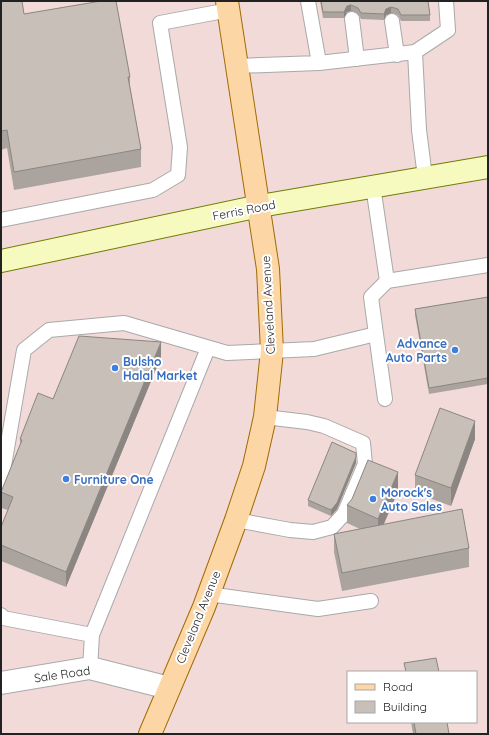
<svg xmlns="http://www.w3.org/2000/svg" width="489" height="735" viewBox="0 0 489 735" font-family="Quicksand,sans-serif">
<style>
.commercial{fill:#f2dad9;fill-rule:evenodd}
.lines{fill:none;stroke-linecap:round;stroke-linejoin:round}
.lane-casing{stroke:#a9a9a9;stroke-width:16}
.street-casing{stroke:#a9a9a9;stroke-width:24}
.secondary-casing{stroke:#707d05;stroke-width:24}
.primary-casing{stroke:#a06b00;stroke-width:24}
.lane{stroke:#fff;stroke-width:14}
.street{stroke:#fff;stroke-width:22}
.secondary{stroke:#f7fabf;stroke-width:22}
.primary{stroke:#fcd6a4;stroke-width:22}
.wall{fill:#aba49e}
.shaded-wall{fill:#8b8681}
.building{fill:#c7bfb8;stroke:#8b8681}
.shop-dot{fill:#3f7fe0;stroke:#fff;stroke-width:1.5}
.labels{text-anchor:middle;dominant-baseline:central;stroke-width:4;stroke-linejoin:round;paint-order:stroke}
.street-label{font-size:12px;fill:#222;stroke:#fff}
.shop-label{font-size:12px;font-weight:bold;fill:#366cbe;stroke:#fff;text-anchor:start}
</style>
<rect width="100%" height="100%" fill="#f2efe9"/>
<!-- commercial -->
<path class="commercial" d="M1 1H488V734H1ZM348 672H476V722H348Z"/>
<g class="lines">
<defs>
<path id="lane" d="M308 1 319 63
M352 19 357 59
M392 21 397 55
M237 66 319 63 415 52
M425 177 419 130 415 52 448 30 446 1
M373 186 387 281
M1 220 153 190 178 175 180 147 160 23 229 10
M376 334 385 399
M1 483 24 350 49 330 124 323 227 353 314 349 376 334 371 297 387 281 488 265
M236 520 290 530 313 532 332 527 344 514 365 464 363 443 324 426 307 422 265 417
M208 594 318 609 371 601
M1 615 3 618 92 635 90 668
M92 635 208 348"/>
<path id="street" d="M1 683 90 668 169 688"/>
<path id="secondary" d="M1 261 260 206 488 167"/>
<path id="primary" d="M150 734 204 607 236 520 254 466 265 417 272 351 268 269 227 1"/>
</defs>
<!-- lane casing -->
<use href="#lane" class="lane-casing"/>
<!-- street casing -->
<use href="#street" class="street-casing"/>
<!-- secondary casing -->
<use href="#secondary" class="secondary-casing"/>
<!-- primary casing -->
<use href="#primary" class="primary-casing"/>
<!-- lane -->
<use href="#lane" class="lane"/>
<!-- street -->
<use href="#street" class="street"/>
<!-- secondary -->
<use href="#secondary" class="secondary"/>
<!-- primary -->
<use href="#primary" class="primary"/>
</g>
<!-- wall -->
<path class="wall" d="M1 1 130 77V86L141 149V167L14 190 7 148 1 150Z
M320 1H428L430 15V21H401L398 15 391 13 386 15 384 20 361 19 358 14 351 11 347 12 344 18H323Z
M488 297V384L429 394 415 315V309Z
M161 357 66 587 1 561V527L8 510 1 508V492L20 447V439L53 399Z
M475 439 451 506 415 493V475Z
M356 463 337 509 331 516 308 506V500Z
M398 491 384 524 469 548V567L342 591 334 552V534L360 529 347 523V505Z
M411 722H447L449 734H413Z"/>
<!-- shaded-wall -->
<path class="shaded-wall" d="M351 5V11L347 12 344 18V12L347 6Z
M391 7V13L386 15 384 20V14L386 9Z
M161 342V357L66 587V572Z
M475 421V439L451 506V488Z
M356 457V463L337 509 331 516V510Z
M398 472V491L378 537V519Z"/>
<!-- building -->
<path class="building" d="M1 1H22L24 14 101 1H116L130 77H128L141 149 14 172 7 130 1 131Z
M321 1H428L430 15H401L398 9 391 7 386 9 384 14 361 13 358 8 351 5 347 6 344 12H323Z
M488 297V378L429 388 415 309Z
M79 336 161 342 66 572 1 545V527L13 497 1 492 22 440 20 439 38 393 53 399Z
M440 408 475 421 451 488 415 475Z
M332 442 356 453V457L337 503 331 510 308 500Z
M368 460 398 472 378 519 347 505 352 499Z
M462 509 469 548 342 573 334 534Z
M436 658 439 672H406L404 663Z
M414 722H447L449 734H416Z"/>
<!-- markers -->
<g class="shop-dot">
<circle cx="455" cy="350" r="4"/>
<circle cx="115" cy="368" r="4"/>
<circle cx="66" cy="479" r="4"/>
<circle cx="373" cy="499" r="4"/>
</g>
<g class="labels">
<!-- street labels -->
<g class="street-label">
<text transform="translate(244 210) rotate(-11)">Ferris Road</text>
<text transform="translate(268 305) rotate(-93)">Cleveland Avenue</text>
<text transform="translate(198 617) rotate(-68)">Cleveland Avenue</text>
<text transform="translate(62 674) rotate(-8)">Sale Road</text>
</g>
<!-- shop labels -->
<g class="shop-label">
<text x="447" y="343" text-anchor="end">Advance<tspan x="447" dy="14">Auto Parts</tspan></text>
<text x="123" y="361">Bulsho<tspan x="123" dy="14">Halal Market</tspan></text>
<text x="74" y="479">Furniture One</text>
<text x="381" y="492">Morock's<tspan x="381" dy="14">Auto Sales</tspan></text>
</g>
</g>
<!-- border -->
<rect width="489" height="735" fill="none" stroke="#222222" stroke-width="4"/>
<!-- legend -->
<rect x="347" y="671" width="130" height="52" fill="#ffffff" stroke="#a7a7a7"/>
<rect x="355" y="684" width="20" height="6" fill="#fcd6a4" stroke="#a7a7a7"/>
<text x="383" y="691" font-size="12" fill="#222222">Road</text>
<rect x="355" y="701" width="20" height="12" fill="#c7bfb8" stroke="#a7a7a7"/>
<text x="383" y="711" font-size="12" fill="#222222">Building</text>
</svg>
